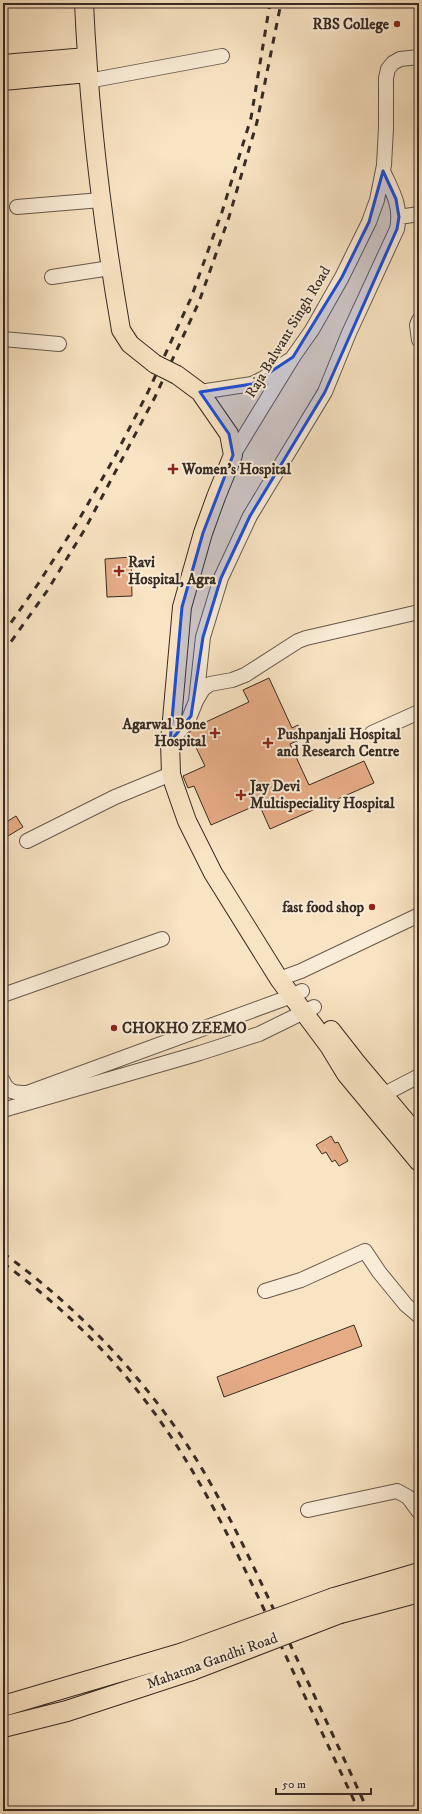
<svg xmlns="http://www.w3.org/2000/svg" width="422" height="1814" viewBox="0 0 422 1814" font-family="'IM FELL DW Pica',serif">
<style>
.building{fill:#e5ac86;stroke:#382b24}
.lines{fill:none;stroke-linecap:round;stroke-linejoin:round}
.minor-casing{stroke:#68594c;stroke-width:16}
.major-casing{stroke:#382b24;stroke-width:20}
.highway-casing{stroke:#382b24;stroke-width:22}
.minor{stroke:#faedd7;stroke-width:14}
.major{stroke:#f8e3c2;stroke-width:18}
.highway{stroke:#f8e3c2;stroke-width:20}
.rail{stroke:#382b24;stroke-width:3;stroke-dasharray:7 7;stroke-linecap:butt}
.major-bridge-casing{stroke:#382b24;stroke-width:20;stroke-linecap:butt}
.highway-bridge-casing{stroke:#382b24;stroke-width:22;stroke-linecap:butt}
.major-bridge{stroke:#f8e3c2;stroke-width:18}
.highway-bridge{stroke:#f8e3c2;stroke-width:20}
.marked{fill:#1d4ed8;fill-opacity:0.2;stroke:#1d4ed8;stroke-width:3;stroke-linejoin:round}
.poi-dot{fill:#8f2418;stroke:#faedd7;stroke-width:1.5}
.labels{text-anchor:middle;dominant-baseline:central;stroke-width:4;stroke-linejoin:round;paint-order:stroke}
.poi-label{font-size:15px;font-weight:bold;fill:#382b24;stroke:#faedd7;text-anchor:start}
.street-label{font-size:15px;fill:#382b24;stroke:#faedd7}
</style>
<rect width="100%" height="100%" fill="#f8e3c2"/>
<filter id="stains"><feTurbulence type="fractalNoise" baseFrequency=".005" numOctaves="4"/><feColorMatrix values="0 0 0 0 .2 0 0 0 0 .09 0 0 0 0 .02 0 0 0 .5 -.17"/></filter>
<radialGradient id="worn" r=".72"><stop offset=".6" stop-color="#630" stop-opacity="0"/><stop offset="1" stop-color="#630" stop-opacity=".3"/></radialGradient>
<!-- building -->
<path class="building" d="M131 557 132 596 107 597 105 559Z
M269 678 292 728 298 725 304 738 290 744 309 785 364 761 374 783 270 829 259 804 211 825 194 786 188 788 183 776 205 766 189 733 193 728 249 702 243 690Z
M16 816 23 827 3 839V824Z
M331 1136 335 1143 338 1142 348 1161 339 1166 335 1160 332 1162 326 1152 322 1154 316 1145Z
M354 1325 362 1346 224 1397 217 1377Z"/>
<g class="lines">
<defs>
<path id="minor" d="M88 81 222 56
M17 207 101 200
M399 217 419 214
M52 277 110 268
M419 320 417 325 419 340
M3 339 59 344
M200 392 252 384 264 378 288 361
M233 455 293 357 312 330 342 277 369 222 377 200 384 165 386 128V78L388 69 393 63 400 59 419 57
M196 701 203 637 221 578 250 516 325 392 349 333 397 229C402 206 392 191 383 171
M372 733 419 712
M170 742 188 721 196 701 203 689 210 684 232 680 245 675 298 641 306 638 419 612
M27 841 115 797 171 774
M279 979 301 971 419 915
M3 995 162 939
M3 1081C8 1093 16 1093 27 1093L292 996 302 991
M375 1099 419 1076
M3 1110 200 1053 259 1034 314 1007
M265 1291 301 1280 365 1251 379 1272 406 1305 419 1316
M308 1510 397 1491 408 1497 419 1512"/>
<path id="major" d="M84 3C89 113 102 221 121 330L130 344 155 364
M3 64 87 57
M3 81 88 73
M177 375 200 392 229 434 233 455 216 497 203 533 182 607 170 742 171 774 174 784 187 821 213 873 279 979 329 1046 346 1074 419 1162
M331 1030 356 1062 419 1137"/>
<path id="highway" d="M334 1598 419 1573
M340 1613 419 1592
M3 1706 183 1653
M3 1727 67 1711 192 1670"/>
</defs>
<!-- minor casing -->
<use href="#minor" class="minor-casing"/>
<!-- major casing -->
<use href="#major" class="major-casing"/>
<!-- highway casing -->
<use href="#highway" class="highway-casing"/>
<!-- minor -->
<use href="#minor" class="minor"/>
<!-- major -->
<use href="#major" class="major"/>
<!-- highway -->
<use href="#highway" class="highway"/>
<!-- rail -->
<path class="rail" d="M3 634 38 584 77 523 113 460 148 392 191 298 222 212 251 118 270 3
M3 653 47 591 85 529 155 397 199 302 229 217 257 122 281 3
M3 1253C68 1300 123 1356 170 1420 212 1478 243 1544 273 1608 305 1676 337 1743 368 1811
M3 1263C56 1302 104 1347 144 1399 197 1468 234 1546 271 1624 300 1687 330 1749 359 1811"/>
<defs>
<path id="major-bridge" d="M155 364 177 375"/>
<path id="highway-bridge" d="M183 1653 334 1598
M192 1670 340 1613"/>
</defs>
<!-- major-bridge casing -->
<use href="#major-bridge" class="major-bridge-casing"/>
<!-- highway-bridge casing -->
<use href="#highway-bridge" class="highway-bridge-casing"/>
<!-- major-bridge -->
<use href="#major-bridge" class="major-bridge"/>
<!-- highway-bridge -->
<use href="#highway-bridge" class="highway-bridge"/>
</g>
<!-- marked area -->
<path class="marked" d="M383 171 396 199 399 217 397 229 325 392 250 516 221 578 203 637 191 716 170 742 182 607 203 533 233 455 229 434 200 392 252 384 293 357 342 277 369 222Z"/>
<!-- markers -->
<g class="poi-dot">
<circle cx="397" cy="24" r="4"/>
<path d="M171 463h4v4h4v4h-4v4h-4v-4h-4v-4h4z"/>
<path d="M117 565h4v4h4v4h-4v4h-4v-4h-4v-4h4z"/>
<path d="M213 727h4v4h4v4h-4v4h-4v-4h-4v-4h4z"/>
<path d="M266 737h4v4h4v4h-4v4h-4v-4h-4v-4h4z"/>
<path d="M239 789h4v4h4v4h-4v4h-4v-4h-4v-4h4z"/>
<circle cx="372" cy="907" r="4"/>
<circle cx="114" cy="1028" r="4"/>
</g>
<g class="labels">
<!-- poi labels -->
<g class="poi-label">
<text x="389" y="24" text-anchor="end">RBS College</text>
<text x="182" y="469">Women's Hospital</text>
<text x="128" y="562">Ravi<tspan x="128" dy="17">Hospital, Agra</tspan></text>
<text x="206" y="724" text-anchor="end">Agarwal Bone<tspan x="206" dy="17">Hospital</tspan></text>
<text x="277" y="734">Pushpanjali Hospital<tspan x="277" dy="17">and Research Centre</tspan></text>
<text x="250" y="786">Jay Devi<tspan x="250" dy="17">Multispeciality Hospital</tspan></text>
<text x="364" y="907" text-anchor="end">fast food shop</text>
<text x="122" y="1028">CHOKHO ZEEMO</text>
</g>
<!-- street labels -->
<g class="street-label">
<text transform="translate(288 332) rotate(-59)">Raja Balwant Singh Road</text>
<text transform="translate(212 1661) rotate(-20)">Mahatma Gandhi Road</text>
</g>
</g>
<!-- margin -->
<rect width="422" height="1814" fill="none" stroke="#f8e3c2" stroke-width="16"/>
<rect x="4" y="4" width="414" height="1806" fill="none" stroke="#382b24" stroke-width="2"/>
<rect x="8" y="8" width="406" height="1798" fill="none" stroke="#382b24"/>
<!-- scale -->
<path d="M276 1788v6h95v-6" fill="none" stroke="#382b24" stroke-width="2"/>
<text x="282" y="1788" font-size="12" fill="#382b24" stroke="#faedd7" stroke-width="3" paint-order="stroke">50 m</text>
<rect width="100%" height="100%" filter="url(#stains)"/>
<rect width="100%" height="100%" fill="url(#worn)"/>
</svg>
